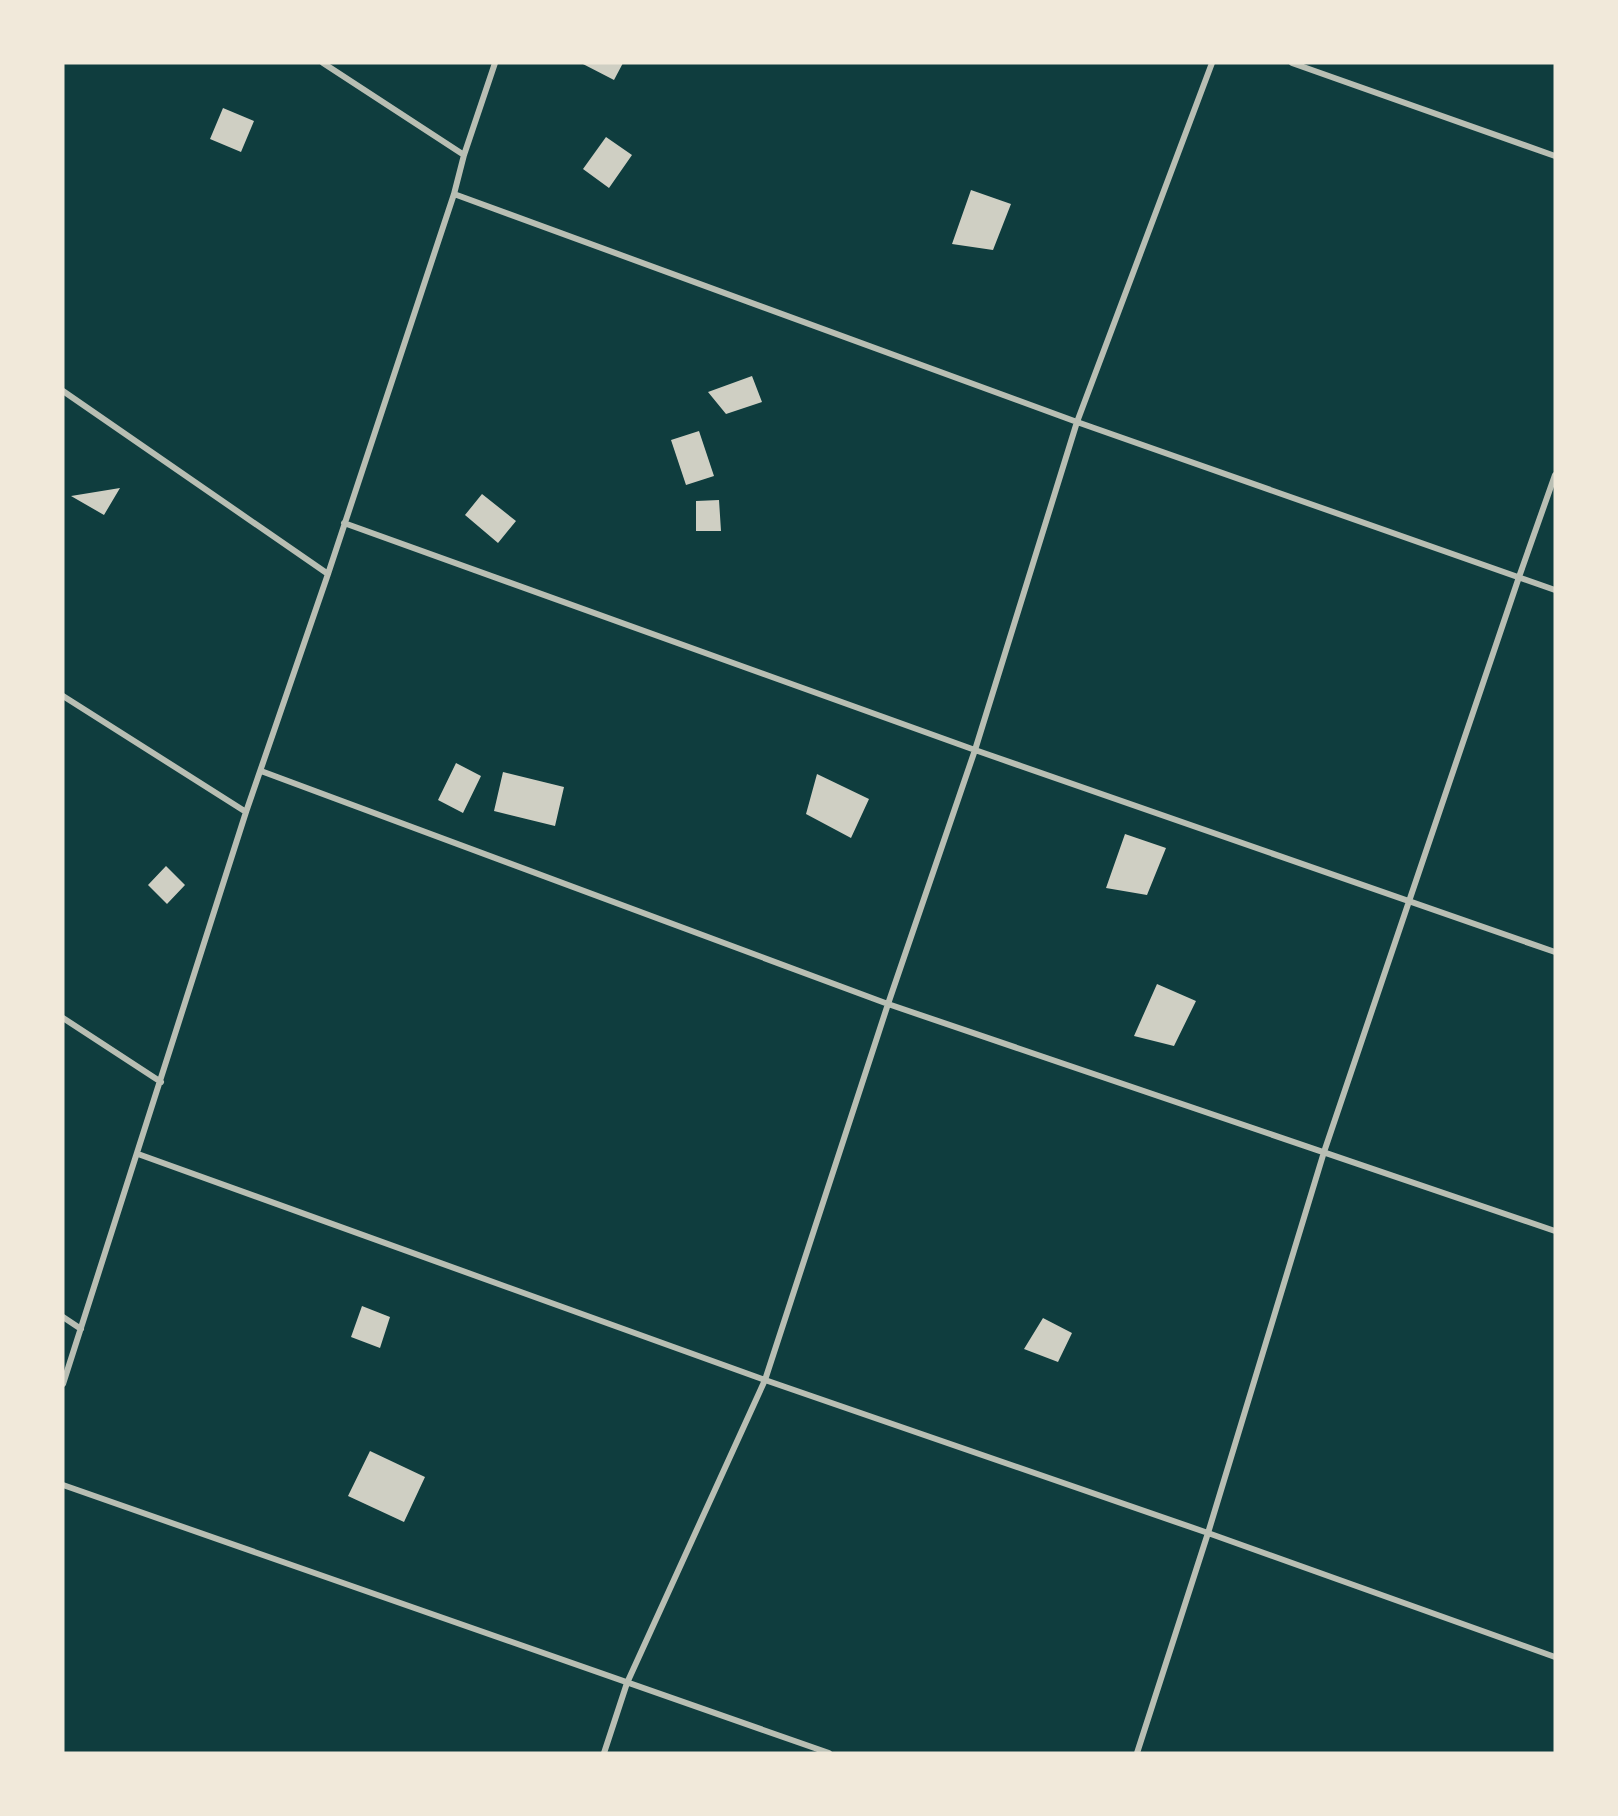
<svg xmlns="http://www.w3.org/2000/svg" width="1618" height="1816" viewBox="0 0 1618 1816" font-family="'PT Serif',serif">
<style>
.building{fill:#cfcfc3}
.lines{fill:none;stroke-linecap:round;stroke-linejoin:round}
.minor{stroke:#b8beb3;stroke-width:6}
</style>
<rect width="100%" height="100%" fill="#0f3d3e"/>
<!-- building -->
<path class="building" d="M581 63H623L614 80Z
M223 108 254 121 241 152 210 139Z
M606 137 632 155 609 188 583 169Z
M971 190 1011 204 993 250 952 244Z
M752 376 762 402 726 414 708 392Z
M699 431 714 476 686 485 671 440Z
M120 488 104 515 71 496Z
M482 494 516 521 498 543 465 515Z
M719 500 721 531H696V501Z
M456 763 481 776 463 813 438 800Z
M503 772 564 787 555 826 494 811Z
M817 774 869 799 851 838 806 814Z
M1125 834 1166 848 1147 895 1106 888Z
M166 866 185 885 167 904 148 885Z
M1157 984 1196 1001 1174 1046 1134 1036Z
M362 1306 390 1317 380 1348 351 1337Z
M1043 1318 1072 1333 1058 1362 1024 1349Z
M370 1451 425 1477 404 1522 348 1496Z"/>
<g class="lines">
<!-- minor -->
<path class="minor" d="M323 63 464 155
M1292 63 1555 156
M454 194 1077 422 1555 590
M63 391 328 574
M344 523 975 750 1555 952
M63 696 246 812
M261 771 888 1004 1555 1231
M63 1018 161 1082
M138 1154 765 1380 1208 1533 1555 1657
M63 1317 81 1329
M63 1384 246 812 328 574 454 194 464 155 495 63
M63 1485 829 1753
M604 1753 627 1683 765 1380 888 1004 975 750 1077 422 1212 63
M1137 1753 1208 1533 1324 1152 1519 577 1555 475"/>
</g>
<!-- border -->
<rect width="1618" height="1816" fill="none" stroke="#f1e9da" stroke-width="129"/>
</svg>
